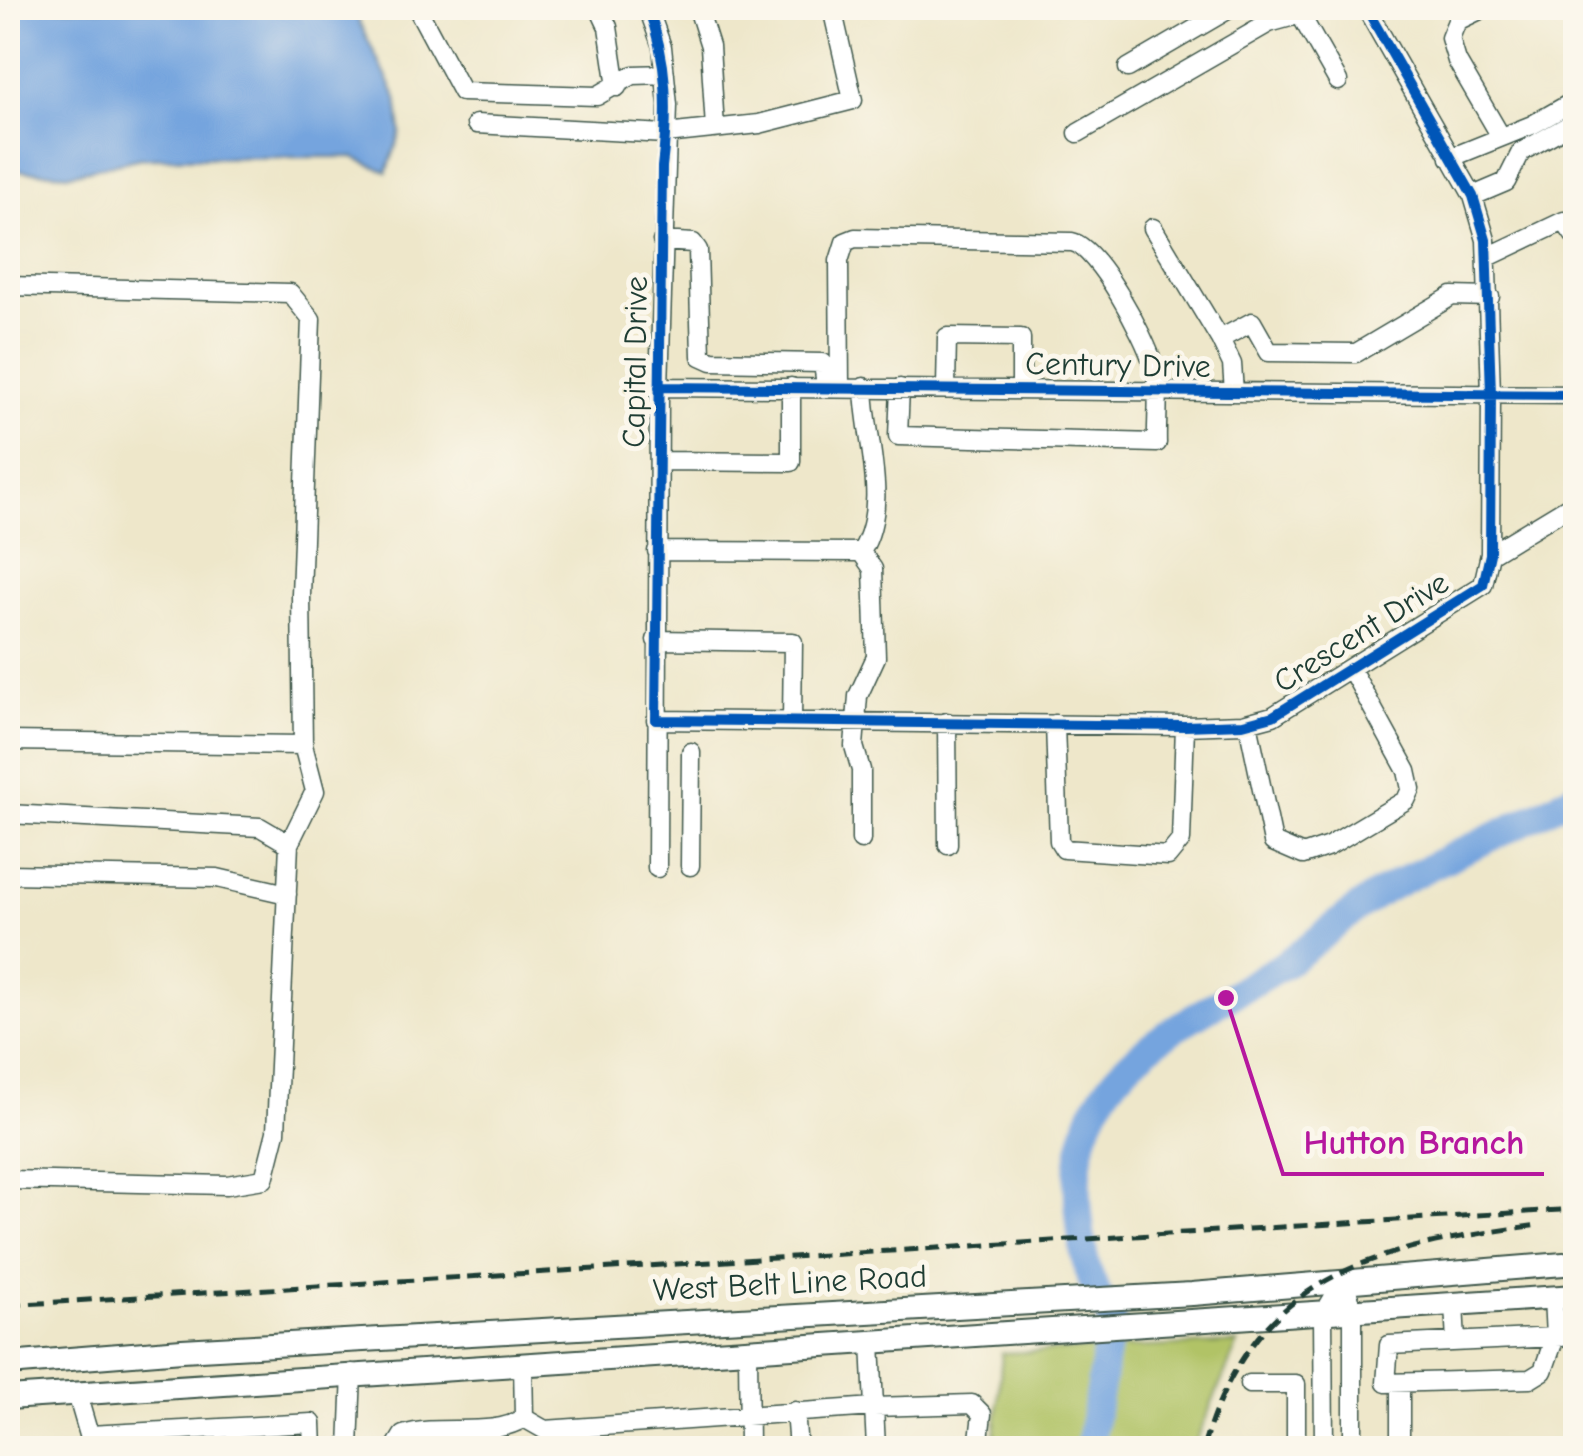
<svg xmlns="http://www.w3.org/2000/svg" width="1583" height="1456" viewBox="0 0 1583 1456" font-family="'Comic Neue',sans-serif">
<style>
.green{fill:#b1c366;stroke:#68804d;stroke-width:2.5}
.water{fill:#75a4de;stroke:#4a7089;stroke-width:2.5}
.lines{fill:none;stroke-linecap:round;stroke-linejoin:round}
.river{stroke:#75a4de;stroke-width:28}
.minor-casing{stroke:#3e564a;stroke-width:21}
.major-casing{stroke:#3e564a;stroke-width:26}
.minor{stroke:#fff;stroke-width:18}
.major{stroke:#fff;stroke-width:22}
.rail{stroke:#1f3d34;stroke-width:5;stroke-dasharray:15 8;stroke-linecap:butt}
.cycleway-casing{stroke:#fbf7ec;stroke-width:16}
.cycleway{stroke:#0057b8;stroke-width:10}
.labels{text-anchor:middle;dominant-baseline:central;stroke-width:10;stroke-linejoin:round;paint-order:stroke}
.street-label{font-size:32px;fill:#1f3d34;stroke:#fbf7ec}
.leader{fill:none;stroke:#b5179e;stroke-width:4}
.callout-dot{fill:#b5179e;stroke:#fbf7ec;stroke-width:4}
.callout-label{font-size:35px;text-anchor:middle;font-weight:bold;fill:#b5179e;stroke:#fbf7ec;stroke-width:10;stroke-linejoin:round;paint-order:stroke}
</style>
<rect width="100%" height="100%" fill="#fbf7ec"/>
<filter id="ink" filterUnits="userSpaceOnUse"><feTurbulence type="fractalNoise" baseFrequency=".01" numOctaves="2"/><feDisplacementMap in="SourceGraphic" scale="20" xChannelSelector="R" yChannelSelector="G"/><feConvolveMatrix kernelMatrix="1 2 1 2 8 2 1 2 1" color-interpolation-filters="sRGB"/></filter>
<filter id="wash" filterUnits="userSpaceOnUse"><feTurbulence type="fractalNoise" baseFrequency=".0048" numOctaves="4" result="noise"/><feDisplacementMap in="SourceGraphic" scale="40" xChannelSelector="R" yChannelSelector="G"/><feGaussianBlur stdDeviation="2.25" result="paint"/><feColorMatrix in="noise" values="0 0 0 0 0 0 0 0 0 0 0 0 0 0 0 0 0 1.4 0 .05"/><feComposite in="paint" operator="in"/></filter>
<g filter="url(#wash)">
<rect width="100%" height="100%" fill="#eee7ca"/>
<!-- green -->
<path class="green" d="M1238 1343 1193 1448H994L1002 1353Z"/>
<!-- water -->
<path class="water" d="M8 8H352L397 98 401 132 387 172 353 157H315L141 158 70 174 8 170Z"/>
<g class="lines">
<!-- river -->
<path class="river" d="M1089 1448 1112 1318C1085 1275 1084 1263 1079 1213 1064 1067 1172 1033 1276 969 1315 946 1347 911 1387 889 1449 855 1514 830 1576 794"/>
</g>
</g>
<g filter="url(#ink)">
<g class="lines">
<defs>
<path id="minor" d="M417 8 462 92 597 96 633 75 665 74
M599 8 608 27 617 87
M648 8 662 47 668 105 659 387 657 868
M698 8 710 46 715 129
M1484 8 1457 21 1450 38 1457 61 1500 135
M1300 14 1338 81
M1128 68 1231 8
M476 124 666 134 759 124 853 100 832 8
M1078 133 1269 23 1323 8
M1450 158 1532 125 1576 100
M1473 196 1506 182 1521 152 1569 125 1576 127
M1153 228 1220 339
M662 241 693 243 698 250 701 356 712 361 823 363 826 386
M1488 257 1564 221 1576 238
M8 286 290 293 311 319 301 595 303 745 315 791 289 844
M659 387 1576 395
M840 387 839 261 845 242 855 238 1072 242C1098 247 1145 337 1153 364 1161 387 1156 419 1157 443L898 436 900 388
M946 388 947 337 1021 338V389
M1234 392 1232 364 1220 339 1252 322 1269 352 1356 353 1452 296 1490 297
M659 461 791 462V387
M657 551 861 552
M1490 554 1576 502
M656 640 793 642 792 720
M656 720 1185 726 1243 724 1273 716 1483 585 1490 554 1491 394 1486 240 1473 196 1366 8
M947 722 948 845
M1248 723 1273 842 1303 855 1329 846 1406 800 1411 789 1407 771 1351 669
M1055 724 1059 841 1064 849 1168 856 1181 840 1185 726
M8 741 303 745
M8 814 260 827 289 844 276 1132 264 1179 227 1185 8 1180
M861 840V770L854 746 858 696 876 657 873 569 861 552C891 503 865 440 864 387
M690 866 691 752
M8 874 217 878 287 894
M1344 1280 1353 1311V1448
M1553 1297 1555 1337 1389 1345 1386 1383 1530 1379 1543 1371 1555 1337 1576 1336
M1454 1304 1456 1342
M748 1350 749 1448
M1249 1384H1296V1448
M77 1394 89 1435 312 1423 313 1448
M795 1411 798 1448
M524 1418 545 1430 874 1407 871 1342
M349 1448 352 1373
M395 1448 403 1435C441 1423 491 1439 524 1418L523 1363
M876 1448 874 1407 972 1404 982 1414 978 1448
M1324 1448 1323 1315 1344 1280
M1400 1448V1385"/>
<path id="major" d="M8 1364 182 1350 1192 1294 1576 1263
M8 1398 1576 1296"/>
</defs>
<!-- minor casing -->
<use href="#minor" class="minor-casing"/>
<!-- major casing -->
<use href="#major" class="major-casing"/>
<!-- minor -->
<use href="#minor" class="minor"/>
<!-- major -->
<use href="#major" class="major"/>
<!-- rail -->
<path class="rail" d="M8 1305 1576 1209
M1203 1448C1254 1272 1378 1247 1538 1225"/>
<defs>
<path id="cycleway" d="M648 8C668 61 669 110 662 167L656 720 1185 726 1243 724 1273 716 1483 585 1490 554 1491 394 1486 240 1473 196 1366 8
M659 387 1576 395"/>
</defs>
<!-- cycleway casing -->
<use href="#cycleway" class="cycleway-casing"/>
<!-- cycleway -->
<use href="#cycleway" class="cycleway"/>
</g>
</g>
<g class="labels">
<!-- street labels -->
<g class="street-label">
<text transform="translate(635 362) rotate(-89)">Capital Drive</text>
<text transform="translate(1118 365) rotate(1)">Century Drive</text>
<text transform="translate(1361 632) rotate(-32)">Crescent Drive</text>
<text transform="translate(790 1283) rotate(-3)">West Belt Line Road</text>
</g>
</g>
<!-- callouts -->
<path class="leader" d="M1226 998L1283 1174H1544"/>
<circle class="callout-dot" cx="1226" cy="998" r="10"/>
<g class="callout-label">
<text x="1414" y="1154">Hutton Branch</text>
</g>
<!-- margin -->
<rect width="1583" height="1456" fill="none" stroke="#fbf7ec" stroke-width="40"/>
</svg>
